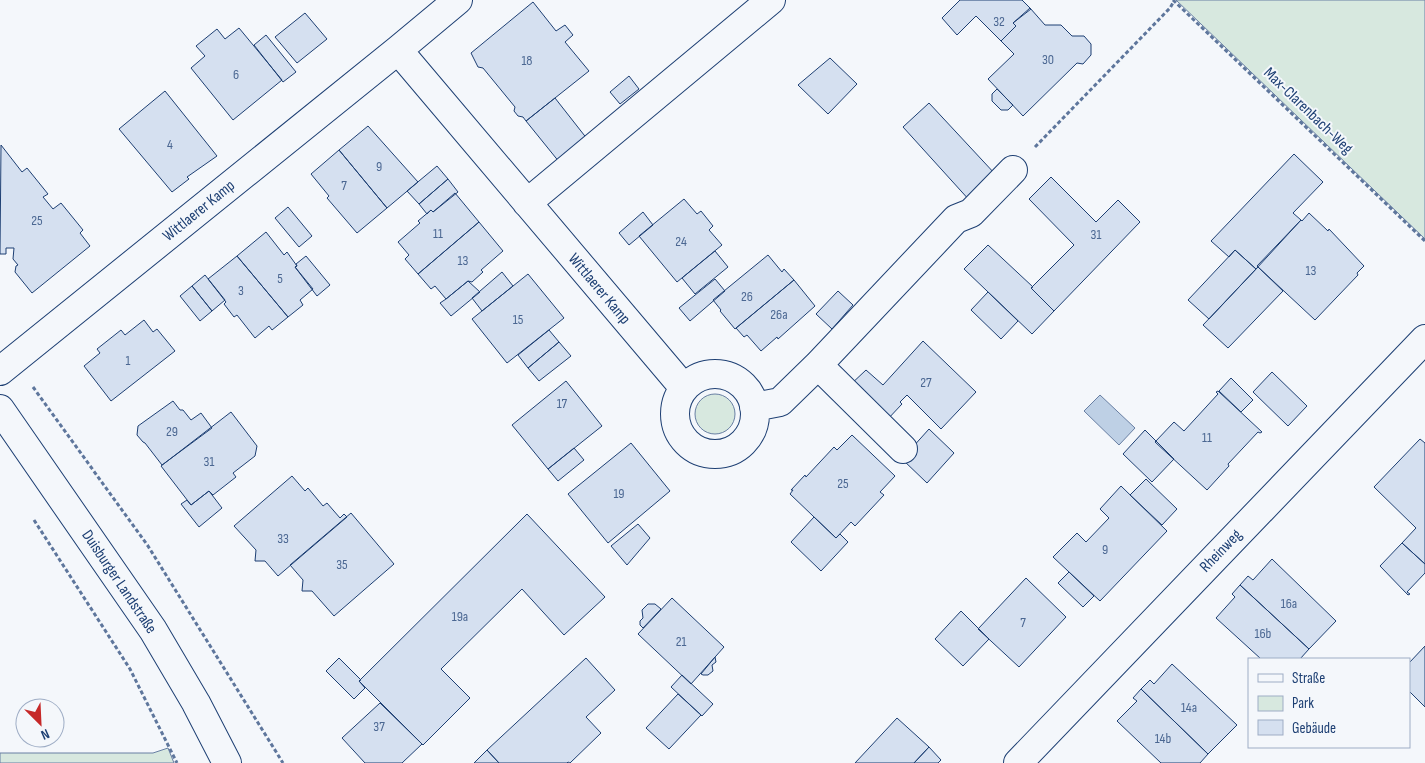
<svg xmlns="http://www.w3.org/2000/svg" width="1425" height="763" viewBox="0 0 1425 763" font-family="'Sofia Sans Condensed',sans-serif">
<style>
.green{fill:#d7e8df;stroke:#687fa3}
.water{fill:#bed0e5;stroke:#687fa3}
.building{fill:#d5e0f0;stroke:#1d3f73}
.lines{fill:none;stroke-linecap:round;stroke-linejoin:round}
.minor-casing{stroke:#1d3f73;stroke-width:30}
.major-casing{stroke:#1d3f73;stroke-width:30}
.path{stroke:#5e769c;stroke-width:3;stroke-dasharray:4 2.5;stroke-linecap:butt}
.minor{stroke:#f4f7fb;stroke-width:28}
.major{stroke:#f4f7fb;stroke-width:28}
.labels{text-anchor:middle;dominant-baseline:central;stroke-width:4;stroke-linejoin:round;paint-order:stroke}
.number-label{font-size:14px;fill:#4b6792}
.street-label{font-size:16px;fill:#1d3f73;stroke:#f4f7fb}
</style>
<rect width="100%" height="100%" fill="#f4f7fb"/>
<!-- green -->
<path class="green" d="M1176 0H1425V239Z
M695 414a20 20 0 1 1 40 0a20 20 0 1 1-40 0Z
M168 748 174 763H0V753H153Z"/>
<!-- water -->
<path class="water" d="M1100 395 1135 428 1119 445 1084 411Z"/>
<!-- building -->
<path class="building" d="M960 0H1022L1031 9 1013 23 1016 26 1001 41 976 16 957 35 942 18Z
M533 2 556 31 565 25 573 35 565 42 589 71 526 121 523 117 518 116 514 111 515 107 483 68 478 67 471 53Z
M1030 8 1045 25H1061L1072 36H1084L1091 44V55L1083 64 1077 63 1023 116 988 79 1014 54 1001 41 1016 26 1013 23Z
M305 13 327 39 297 63 275 37Z
M239 28 282 80 233 120 191 68 205 56 196 46 217 29 225 39Z
M266 35 296 72 283 82 254 45Z
M830 58 857 84 828 114 798 85Z
M629 76 639 89 620 104 610 92Z
M997 89 1013 105 1008 110H1001L992 101V94Z
M165 91 217 156 187 177 189 179 172 192 119 129Z
M555 98 588 140 560 163 526 121Z
M929 103 996 175 971 202 903 127Z
M368 126 418 182 387 208 339 150Z
M1 145 22 172 27 168 48 194 43 197 53 209 61 203 83 230 80 233 90 246 32 293 15 272 16 266 18 265 13 259 14 248H6V254H0Z
M339 150 387 208 357 233 327 198 329 196 311 174Z
M1294 154 1323 182 1293 213 1301 220 1256 269 1235 250 1229 257 1211 241Z
M437 166 448 179 419 204 407 191Z
M1051 177 1096 222 1118 200 1140 222 1054 311 1031 288 1074 245 1029 199Z
M448 179 458 192 433 212 431 210 427 214 419 204Z
M455 193 479 222 418 274 405 259 409 255 398 242 420 223 418 221 431 210 433 212Z
M684 199 697 214 701 211 713 226 709 230 722 245 677 282 639 236Z
M288 207 312 236 299 247 275 218Z
M643 212 653 225 629 245 619 233Z
M1309 213 1328 231 1329 229 1364 266 1357 273 1358 275 1315 320 1257 266 1301 220 1302 221Z
M479 222 503 251 481 270 483 272 472 282 468 281 446 299 435 286 431 289 418 274Z
M266 232 284 255 287 252 297 266 295 267 313 289 300 300 303 305 288 317 237 256Z
M988 245 1033 287 1031 288 1054 311 1032 334 964 269Z
M1235 250 1256 269 1209 319 1188 300Z
M715 251 728 267 695 294 682 278Z
M768 255 782 272 784 269 794 280 735 329 720 311 721 310 713 300Z
M237 256 288 317 272 330 269 326 255 338 237 315 234 317 224 304 226 302 208 279Z
M306 256 330 285 317 296 295 267 297 266 296 264Z
M1258 267 1283 291 1228 348 1203 325Z
M502 272 513 286 482 311 472 298Z
M528 274 564 318 507 363 472 319Z
M205 275 225 300 212 311 192 286Z
M715 279 725 291 690 321 679 308Z
M794 280 815 306 778 339 777 337 761 351 747 335 744 337 736 328Z
M468 281 480 292 451 316 440 303 446 299Z
M192 286 212 311 200 321 180 296Z
M838 291 853 305 832 329 816 314Z
M988 292 1018 321 1001 339 971 310Z
M144 320 153 332 157 329 175 351 111 401 84 366 100 353 97 349 121 330 125 335Z
M549 330 559 342 528 368 518 355Z
M923 341 976 392 941 429 907 395 900 402 902 404 886 421 849 386 866 370 883 385Z
M559 342 571 356 539 381 528 368Z
M1272 372 1307 406 1288 426 1253 392Z
M1231 378 1253 400 1241 412 1219 391Z
M566 381 602 426 548 469 512 425Z
M1218 391 1262 432 1260 433 1258 432 1228 464 1229 466 1207 490 1155 442 1174 422 1184 431 1218 394 1216 392Z
M173 401 180 410H183L191 420 201 413 212 428 162 465 145 443 143 442 137 435 138 426Z
M231 412 257 446 255 456 233 473 236 477 213 495 209 491 191 505 161 466Z
M929 429 954 453 927 483 902 459Z
M1145 430 1174 459 1152 482 1123 454Z
M852 435 895 476 880 492 884 495 855 526 851 522 836 538 790 494 793 490H791L805 475 806 477 834 447 837 450Z
M1420 439 1425 443V564L1402 543 1416 528 1374 487Z
M631 443 670 491 608 543 568 494Z
M574 448 584 460 558 481 548 469Z
M292 476 305 491 308 488 323 506 327 503 340 518 344 514 347 517 278 576 265 561H255L256 550 234 526Z
M1146 479 1177 509 1162 525 1130 495Z
M1121 486 1167 531 1100 601 1053 557 1077 533 1086 542 1109 518 1100 509Z
M209 491 222 508 199 527 181 504 187 500 191 505Z
M351 513 394 564 334 616 312 591H302L303 580 290 565Z
M527 514 605 597 564 635 522 589 441 669 470 698 423 745 359 681Z
M814 517 836 538 840 534 848 542 821 571 791 542Z
M638 524 650 538 627 565 611 546Z
M1402 543 1425 564V573L1407 592 1410 594 1408 595 1380 566Z
M1272 559 1336 621 1309 649 1240 585 1248 576 1253 580Z
M1069 572 1094 596 1083 607 1058 583Z
M1026 578 1066 617 1019 667 978 629Z
M1240 585 1309 649 1300 659H1261L1216 618 1235 597 1232 594Z
M672 598 724 647 691 684 638 634Z
M648 604H655L661 609 643 628 640 625V621L643 618 642 610Z
M961 611 989 639 963 666 935 639Z
M1425 646V707L1409 691V663Z
M715 657 716 662 712 665 713 671 708 675H703L701 674Z
M339 658 361 680 359 681 365 688 354 699 326 671Z
M586 658 615 690 586 717 601 733 570 763 568 762 567 763H499L487 750Z
M1172 664 1237 725 1208 754 1141 689 1150 680 1154 684Z
M682 675 713 704 702 716 671 687Z
M1141 689 1208 754 1200 763H1161L1117 721 1137 701 1133 698Z
M678 694 701 715 669 749 646 728Z
M380 703 422 744 402 763H365L342 738Z
M897 718 929 747 914 763H855Z
M929 747 941 760 938 763H914Z
M487 750 499 763H474Z"/>
<g class="lines">
<defs>
<path id="minor" d="M398 50 684 388
M527 203 771 0
M818 365 903 449
M0 371 398 50 458 0
M675 414a40 40 0 1 1 80 0a40 40 0 1 1-80 0Z
M754 407 780 402 818 365 956 219 971 213 1013 170
M1018 763 1425 339"/>
<path id="major" d="M0 409 153 630 196 703 227 763"/>
</defs>
<!-- minor casing -->
<use href="#minor" class="minor-casing"/>
<!-- major casing -->
<use href="#major" class="major-casing"/>
<!-- path -->
<path class="path" d="M1173 0 1425 241
M1035 147 1170 8 1174 1
M33 387 148 546 283 763
M34 520 130 669 177 763"/>
<!-- minor -->
<use href="#minor" class="minor"/>
<!-- major -->
<use href="#major" class="major"/>
</g>
<g class="labels">
<!-- number labels -->
<g class="number-label">
<text x="999" y="21">32</text>
<text x="1048" y="59">30</text>
<text x="527" y="60">18</text>
<text x="236" y="74">6</text>
<text x="170" y="144">4</text>
<text x="379" y="166">9</text>
<text x="344" y="185">7</text>
<text x="37" y="220">25</text>
<text x="438" y="233">11</text>
<text x="1096" y="234">31</text>
<text x="681" y="241">24</text>
<text x="463" y="260">13</text>
<text x="1311" y="270">13</text>
<text x="280" y="278">5</text>
<text x="241" y="290">3</text>
<text x="747" y="296">26</text>
<text x="779" y="314">26a</text>
<text x="518" y="319">15</text>
<text x="128" y="360">1</text>
<text x="926" y="382">27</text>
<text x="562" y="403">17</text>
<text x="172" y="431">29</text>
<text x="1207" y="437">11</text>
<text x="209" y="461">31</text>
<text x="843" y="483">25</text>
<text x="619" y="493">19</text>
<text x="283" y="538">33</text>
<text x="1105" y="549">9</text>
<text x="342" y="564">35</text>
<text x="1289" y="603">16a</text>
<text x="460" y="616">19a</text>
<text x="1023" y="622">7</text>
<text x="1263" y="633">16b</text>
<text x="681" y="641">21</text>
<text x="1189" y="707">14a</text>
<text x="379" y="726">37</text>
<text x="1163" y="738">14b</text>
</g>
<!-- street labels -->
<g class="street-label">
<text transform="translate(1308 111) rotate(44)">Max-Clarenbach-Weg</text>
<text transform="translate(199 211) rotate(-39)">Wittlaerer Kamp</text>
<text transform="translate(599 289) rotate(50)">Wittlaerer Kamp</text>
<text transform="translate(1221 551) rotate(-46)">Rheinweg</text>
<text transform="translate(119 582) rotate(56)">Duisburger Landstraße</text>
</g>
</g>
<!-- legend -->
<rect x="1248" y="658" width="162" height="90" fill="#f4f7fb" stroke="#9eadc5"/>
<rect x="1258" y="674" width="25" height="8" fill="#f4f7fb" stroke="#9eadc5"/>
<text x="1292" y="683" font-size="15" fill="#1d3f73">Straße</text>
<rect x="1258" y="696" width="25" height="15" fill="#d7e8df" stroke="#9eadc5"/>
<text x="1292" y="708" font-size="15" fill="#1d3f73">Park</text>
<rect x="1258" y="720" width="25" height="15" fill="#d5e0f0" stroke="#9eadc5"/>
<text x="1292" y="733" font-size="15" fill="#1d3f73">Gebäude</text>
<!-- north arrow -->
<g transform="translate(40 723) rotate(156)"><circle r="24" fill="#f4f7fb" stroke="#9eadc5"/>
<path d="M0-4L9 19L0 12L-9 19Z" fill="#c62828"/>
<text y="-8" font-size="14" font-weight="bold" text-anchor="middle" fill="#1d3f73">N</text>
</g>
</svg>
